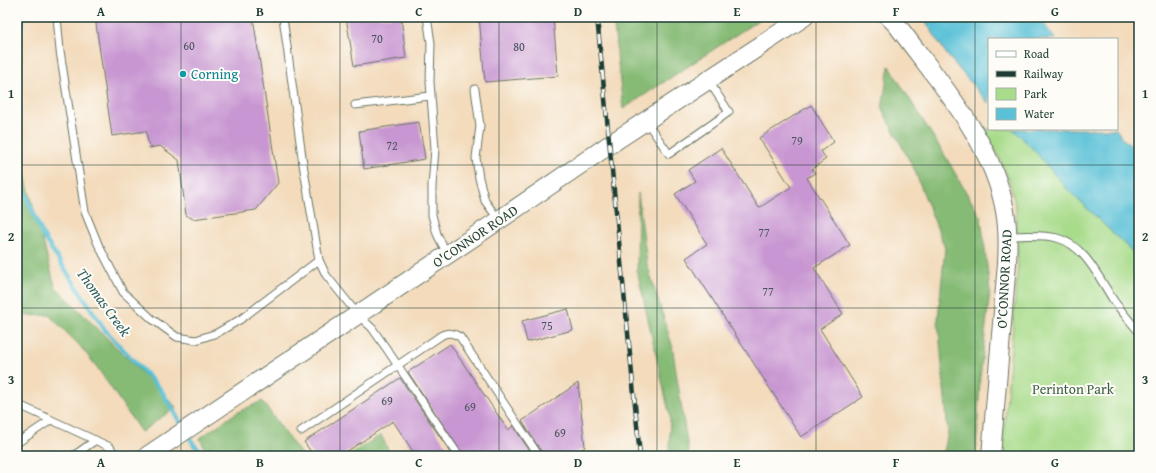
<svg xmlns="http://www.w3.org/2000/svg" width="1156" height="473" viewBox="0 0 1156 473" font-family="'Gentium Book Plus',serif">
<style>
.green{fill:#a8db8a;stroke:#648c5f}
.forest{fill:#86bb76;stroke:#527c55}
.water{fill:#5ac1d7;stroke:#3c7f86}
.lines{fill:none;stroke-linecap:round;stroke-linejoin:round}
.stream{stroke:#5ac1d7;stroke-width:4.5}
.building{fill:#c896d2}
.service-casing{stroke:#697464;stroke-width:9}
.tertiary-casing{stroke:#697464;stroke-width:20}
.service{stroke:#fff;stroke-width:7}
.tertiary{stroke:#fff;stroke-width:18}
.rail-casing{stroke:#1f3d34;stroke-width:4.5}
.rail{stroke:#fdfcf7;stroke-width:3;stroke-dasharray:9;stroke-linecap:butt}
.grid{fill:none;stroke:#1f3d34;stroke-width:1;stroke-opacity:0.55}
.culture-dot{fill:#0f9aa8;stroke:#fdfcf7;stroke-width:1.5}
.labels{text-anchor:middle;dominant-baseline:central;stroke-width:4;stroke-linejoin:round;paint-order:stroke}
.number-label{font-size:12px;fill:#49535c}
.culture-label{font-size:14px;fill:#0d838f;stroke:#fdfcf7;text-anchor:start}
.street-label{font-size:14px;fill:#1f3d34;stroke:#fdfcf7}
.park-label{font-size:14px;fill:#3a5d45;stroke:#fdfcf7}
.water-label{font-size:15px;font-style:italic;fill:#2e5e5d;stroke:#fdfcf7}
.neatline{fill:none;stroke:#1f3d34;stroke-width:1.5}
.grid-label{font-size:13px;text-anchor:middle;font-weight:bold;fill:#1f3d34}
</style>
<rect width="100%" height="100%" fill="#fdfcf7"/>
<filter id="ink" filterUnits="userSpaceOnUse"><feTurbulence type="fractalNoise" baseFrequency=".025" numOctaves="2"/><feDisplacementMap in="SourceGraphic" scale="8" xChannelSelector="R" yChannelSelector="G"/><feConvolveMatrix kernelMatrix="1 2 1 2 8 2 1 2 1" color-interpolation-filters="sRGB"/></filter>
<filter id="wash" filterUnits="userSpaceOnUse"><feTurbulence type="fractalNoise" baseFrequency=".012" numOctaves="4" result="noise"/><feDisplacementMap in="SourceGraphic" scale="16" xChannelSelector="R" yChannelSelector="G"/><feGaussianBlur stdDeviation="0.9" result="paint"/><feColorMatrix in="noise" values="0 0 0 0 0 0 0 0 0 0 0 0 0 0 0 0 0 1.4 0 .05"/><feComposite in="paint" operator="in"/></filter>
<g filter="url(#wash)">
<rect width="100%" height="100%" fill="#f3dbbc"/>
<!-- green -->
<path class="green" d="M989 129H1013L1033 149 1069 191 1139 258V456H1002L1018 265 1016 209 1010 183 1001 161 986 131Z"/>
<!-- forest -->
<path class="forest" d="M17 17H22L19 154 55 286 176 407 141 432 97 367 79 345 49 315 17 316Z
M613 17H763L623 109Z
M889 66 944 154 981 218 990 291 980 378 976 456H943L948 433 938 319 945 248 914 169 882 109Z
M638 193 647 264 672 345 689 456H669L670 417 637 270Z
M262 401 302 456H208L200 438 236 413Z
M381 435 391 456H347Z"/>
<!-- water -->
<path class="water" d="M923 17H1039L1055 39H989V104L947 55Z
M1013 129H1116L1123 139 1139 153V258L1069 191 1033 149Z"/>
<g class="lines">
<!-- stream -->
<path class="stream" d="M17 42 24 17
M17 144 22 185 43 236 105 330 161 390 183 427
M187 433 194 445 206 456"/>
</g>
<g id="blocks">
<!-- building -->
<path class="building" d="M95 17H253L278 183 256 210 193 219 186 215 179 160 160 146 149 148 146 131 112 136Z
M346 17H401L406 58 354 66Z
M479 17H553L558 76 485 82Z
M811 105 834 142 821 151 826 159 812 169 815 173 807 178 850 245 814 268 843 314 820 329 863 397 801 437 686 258 707 244 675 194 695 181 688 170 721 148 759 208 791 187 759 138Z
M419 122 425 159 364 169 359 131Z
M568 309 573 330 527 342 522 321Z
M450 344 508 430 513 426 533 456H464L408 372Z
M400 378 453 456H416L393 421 340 456H314L304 442Z
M578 383 585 447 572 456H544L522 421Z"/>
</g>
</g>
<g filter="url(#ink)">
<use href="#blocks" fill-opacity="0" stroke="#697464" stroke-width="1"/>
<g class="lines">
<defs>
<path id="service" d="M57 17 60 51 85 212 98 244 123 292 152 319 177 337 196 340 217 333 241 319 319 260
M283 17 303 164 319 260 326 275 358 315 372 328 386 348 459 456
M427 17 431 43 430 82 435 149 432 186V215L437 234 447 254
M475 89 480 126 476 158 479 178 485 201 499 220
M355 105 430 96
M646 121 669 154 729 112 708 80
M1008 236C1024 236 1041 234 1057 238 1084 245 1098 276 1112 298 1120 310 1130 321 1139 332
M17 404 110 447 116 456
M301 431 442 335C449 332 453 333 460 337L539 456
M17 443 51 420
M73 456 96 440"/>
<path id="tertiary" d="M889 17 897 25C938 81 993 141 1005 211 1008 228 1008 246 1007 263L991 456
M147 456 499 220 609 145 804 17"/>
</defs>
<!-- service casing -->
<use href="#service" class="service-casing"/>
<!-- tertiary casing -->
<use href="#tertiary" class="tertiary-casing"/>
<!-- service -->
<use href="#service" class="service"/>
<!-- tertiary -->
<use href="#tertiary" class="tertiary"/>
<defs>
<path id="rail" d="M597 17 640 456"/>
</defs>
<!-- rail casing -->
<use href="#rail" class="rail-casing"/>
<!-- rail -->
<use href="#rail" class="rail"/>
</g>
</g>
<!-- grid -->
<path class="grid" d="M181 17V456M340 17V456M499 17V456M657 17V456M816 17V456M975 17V456M17 165H1139M17 308H1139"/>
<!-- markers -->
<circle class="culture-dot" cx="183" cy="74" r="4"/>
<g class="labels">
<!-- number labels -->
<g class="number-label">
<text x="377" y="38">70</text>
<text x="189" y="45">60</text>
<text x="519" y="46">80</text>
<text x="797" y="140">79</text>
<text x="392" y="145">72</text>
<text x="764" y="232">77</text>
<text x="768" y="291">77</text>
<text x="547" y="325">75</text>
<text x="387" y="400">69</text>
<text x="470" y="406">69</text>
<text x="560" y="432">69</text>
</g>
<!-- culture labels -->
<g class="culture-label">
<text x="191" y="74">Corning</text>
</g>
<!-- street labels -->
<g class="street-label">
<text transform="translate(475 236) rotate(-34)">O'CONNOR ROAD</text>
<text transform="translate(1004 279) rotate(-87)">O'CONNOR ROAD</text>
</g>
<!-- park labels -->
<g class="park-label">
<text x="1073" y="389">Perinton Park</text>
</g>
<!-- water labels -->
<g class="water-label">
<text transform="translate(104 302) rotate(54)">Thomas Creek</text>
</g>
</g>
<!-- margin -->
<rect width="1156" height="473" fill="none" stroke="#fdfcf7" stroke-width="44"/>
<!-- legend -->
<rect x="988" y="38" width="130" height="92" fill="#fdfcf7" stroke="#a4b0a9"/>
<rect x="996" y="51" width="20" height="6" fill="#ffffff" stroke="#a4b0a9"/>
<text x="1024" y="58" font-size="12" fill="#1f3d34">Road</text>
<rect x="996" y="71" width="20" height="6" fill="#1f3d34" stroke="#a4b0a9"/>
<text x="1024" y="78" font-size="12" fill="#1f3d34">Railway</text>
<rect x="996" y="88" width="20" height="12" fill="#a8db8a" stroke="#a4b0a9"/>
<text x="1024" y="98" font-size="12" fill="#1f3d34">Park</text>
<rect x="996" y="108" width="20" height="12" fill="#5ac1d7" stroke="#a4b0a9"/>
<text x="1024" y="118" font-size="12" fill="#1f3d34">Water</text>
<rect x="22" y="22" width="1112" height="429" class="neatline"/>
<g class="grid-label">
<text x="101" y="16">A</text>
<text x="260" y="16">B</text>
<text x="419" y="16">C</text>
<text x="578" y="16">D</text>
<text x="737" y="16">E</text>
<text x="896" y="16">F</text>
<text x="1055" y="16">G</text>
<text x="11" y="98">1</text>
<text x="1145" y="98">1</text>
<text x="11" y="241">2</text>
<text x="1145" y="241">2</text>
<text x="11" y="384">3</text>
<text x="1145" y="384">3</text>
<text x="101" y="467">A</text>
<text x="260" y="467">B</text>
<text x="419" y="467">C</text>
<text x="578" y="467">D</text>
<text x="737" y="467">E</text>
<text x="896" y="467">F</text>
<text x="1055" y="467">G</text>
</g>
</svg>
